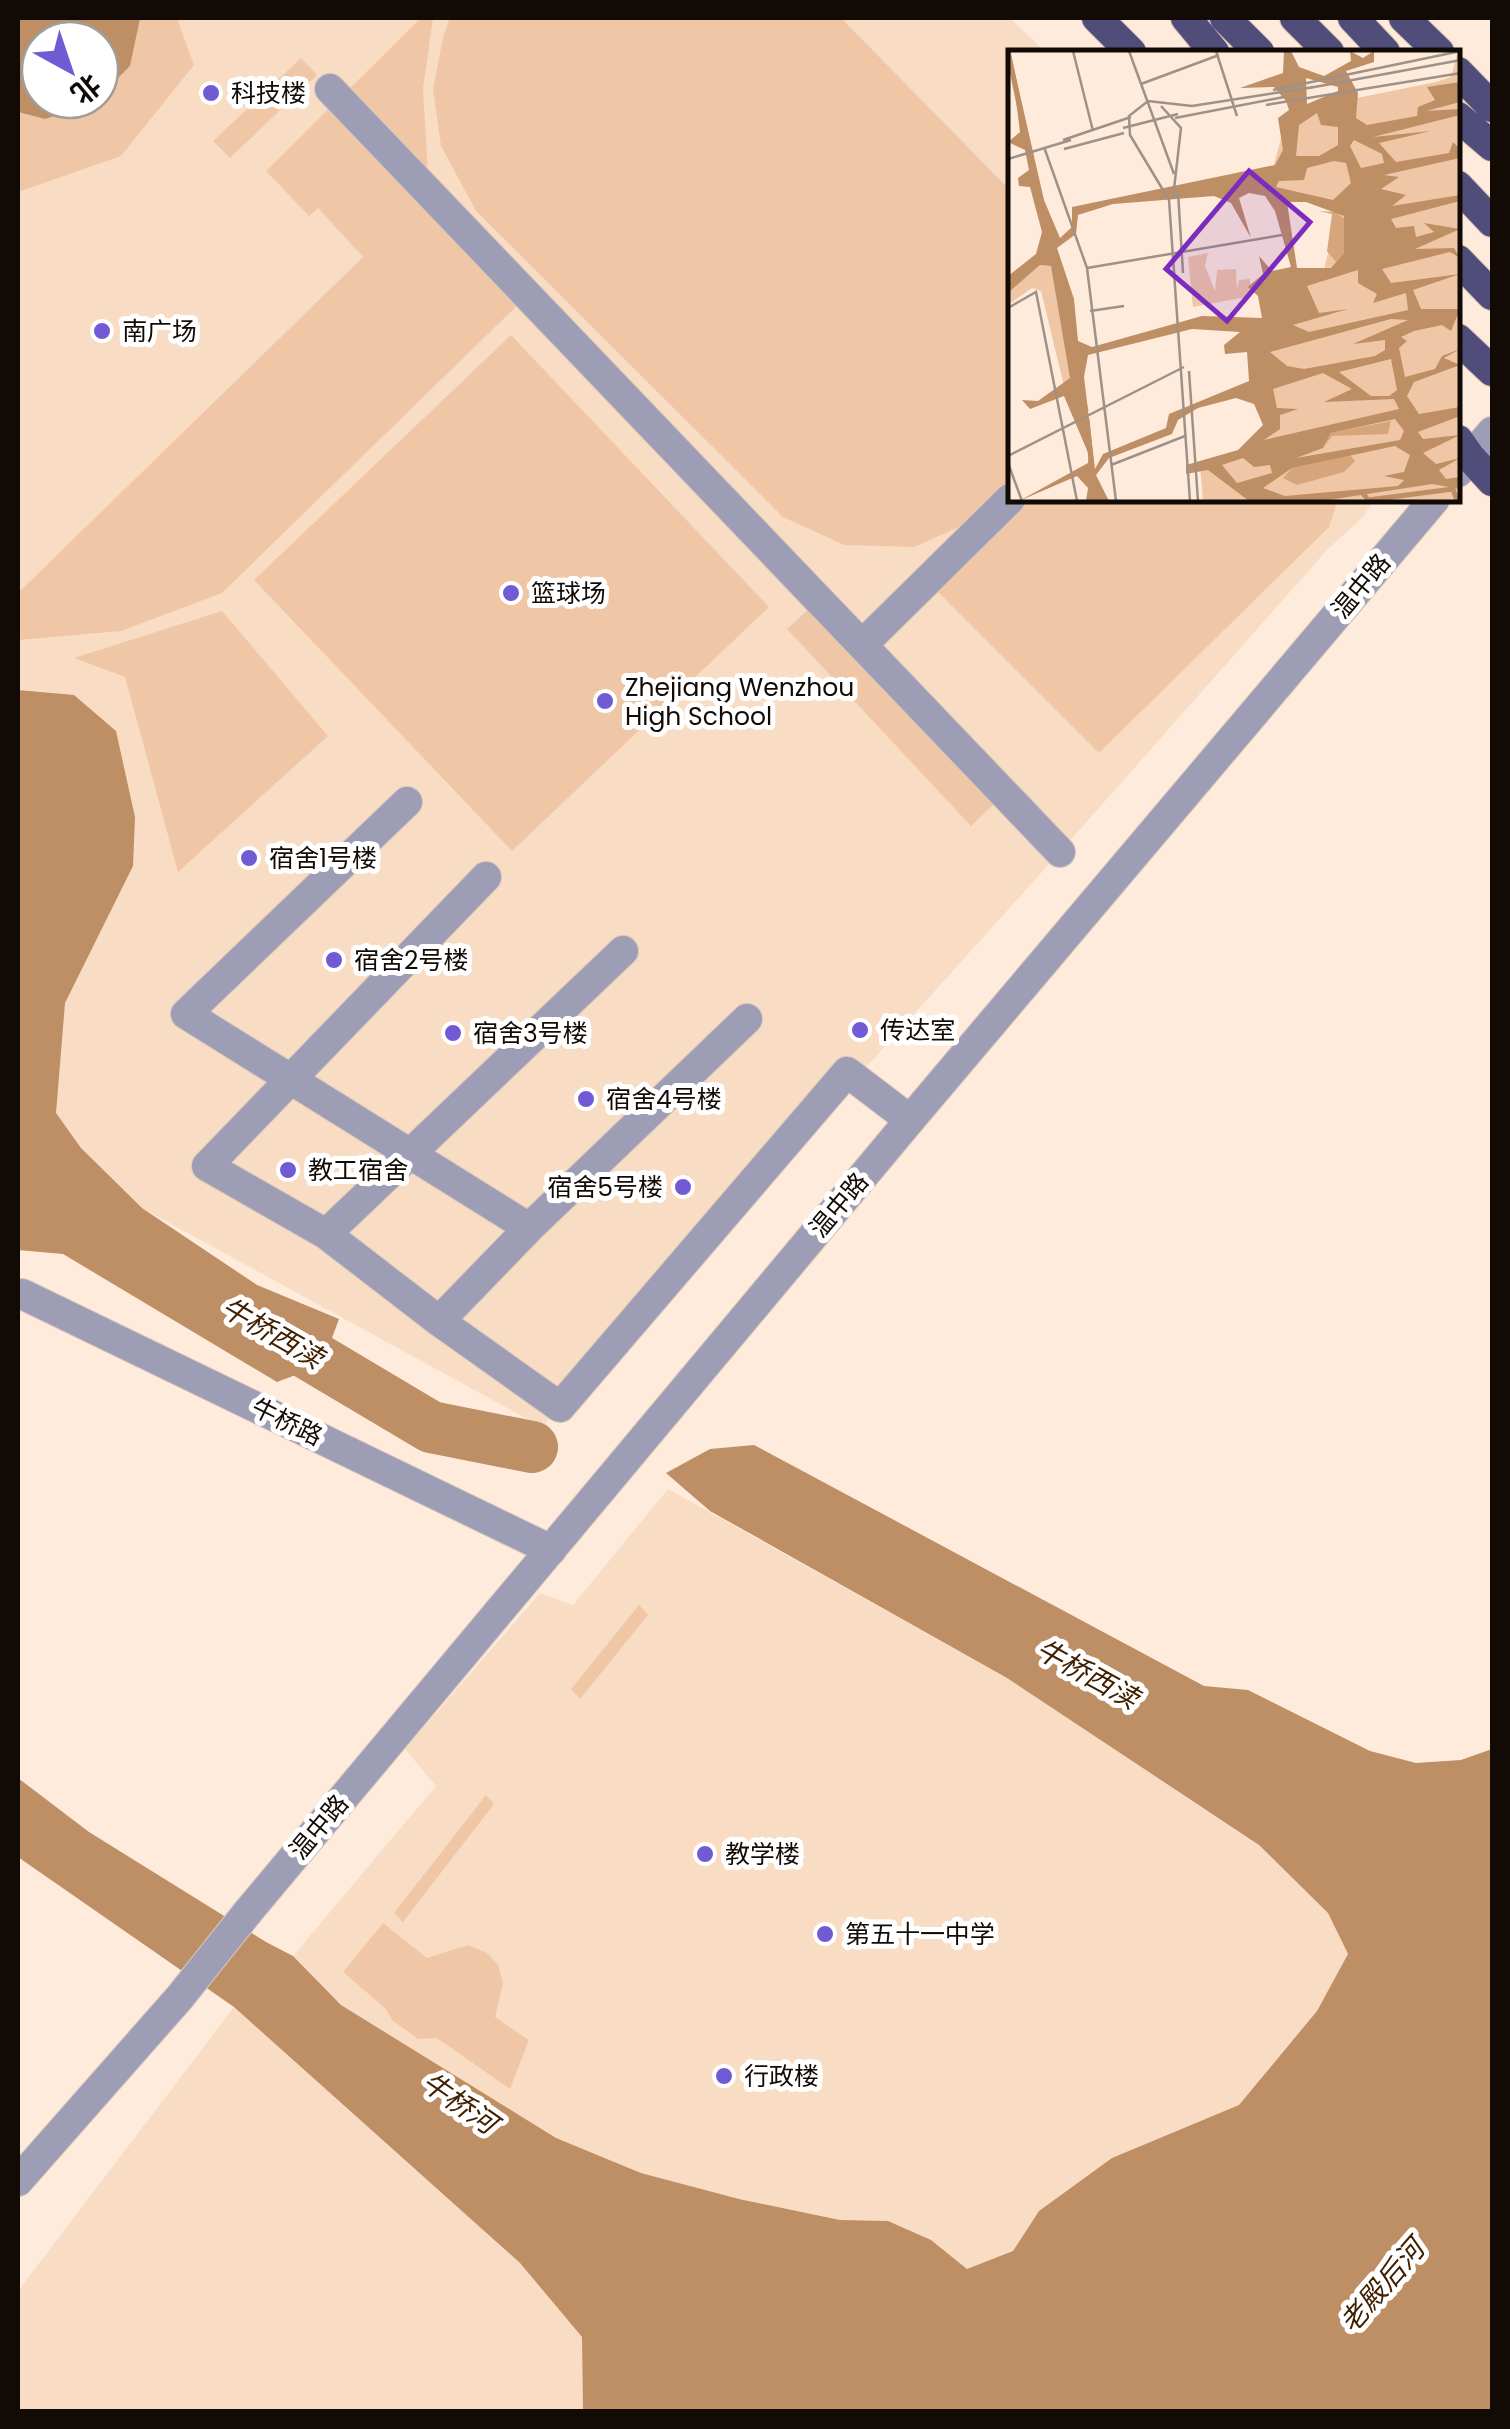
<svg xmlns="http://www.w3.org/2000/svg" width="1510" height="2429" viewBox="0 0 1510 2429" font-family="Poppins,'Noto Sans SC',sans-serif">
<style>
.built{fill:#f9dcc4;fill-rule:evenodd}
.green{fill:#f0c7a6}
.water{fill:#be8e65}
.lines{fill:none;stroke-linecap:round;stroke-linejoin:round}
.river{stroke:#be8e65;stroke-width:52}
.minor-casing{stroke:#d8c7ba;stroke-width:32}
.tertiary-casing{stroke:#d8c7ba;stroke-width:32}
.trunk-casing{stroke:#d8c7ba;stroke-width:32}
.minor{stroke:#9e9db6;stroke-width:30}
.tertiary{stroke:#9e9db6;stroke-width:30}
.trunk{stroke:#514d7b;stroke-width:30}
.poi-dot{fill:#705bd5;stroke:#fff;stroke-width:4}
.labels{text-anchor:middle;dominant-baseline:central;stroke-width:10;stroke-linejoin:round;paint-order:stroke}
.poi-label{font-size:25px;fill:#110a05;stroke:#fff;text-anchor:start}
.street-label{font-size:25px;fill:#110a05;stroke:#fff}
.water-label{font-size:28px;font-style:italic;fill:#402000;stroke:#fff}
.inset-river{fill:none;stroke:#be8e65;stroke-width:5}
.inset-road{fill:none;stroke:#9f9186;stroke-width:2.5}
.view{fill:#7b2cbf;fill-opacity:0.15;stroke:#7b2cbf;stroke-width:5}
.inset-edge{fill:none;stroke:#110a05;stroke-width:5}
</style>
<rect width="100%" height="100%" fill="#feebdc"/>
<!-- built -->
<path class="built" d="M18 18H1010L1045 52H1010V500H1374L1363 517 1327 550 1060 852 542 1427 142 1208 18 1158ZM40 40H100V100H40Z
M668 1489 1007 1678 1259 1845 1328 1913 1348 1955 1317 2011 1239 2105 1112 2158 1020 2269H967L931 2240 888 2221 840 2220 739 2199 641 2173 583 2149 500 2245 520 2263 582 2337 583 2411 18 2412V2291L234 2007 469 2215 556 2139 341 2005 293 1956 436 1786 405 1749 540 1593 573 1605Z"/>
<!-- green -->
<path class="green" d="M140 18H177L194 65 121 156 18 192V112L45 119 100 100V96L130 66Z
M421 18H433L423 89 429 192 528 295 222 593 121 631 18 640V593L363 257 318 208 309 216 266 171Z
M450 18H841L1010 190V490L975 520 914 547 844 545 783 517 476 211 441 146 433 90 443 37Z
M301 58 317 75 230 158 213 141Z
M511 335 769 607 512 851 254 580Z
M1030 500H1338L1329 527 1099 753 938 592Z
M812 606 995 803 971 826 787 629Z
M222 611 328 736 178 872 125 677 74 658Z
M639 1605 648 1615 580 1699 571 1689Z
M486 1795 494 1804 403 1922 394 1913Z
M383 1923 427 1958 468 1945 487 1953 498 1965 503 1983 495 2017 529 2040 510 2089 437 2038 418 2039 392 2020 386 2009 343 1972Z"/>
<!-- water -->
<path class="water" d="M18 18H140V19L130 66 100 96V40H40V100H96L91 104 45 119 18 112Z
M18 690 74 695 116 731 135 817 133 866 65 1003 56 1113 81 1148 142 1208 257 1285 339 1319 322 1365 277 1382 63 1254 18 1250Z
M754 1445 1204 1686 1248 1690 1370 1751 1416 1763 1461 1760 1492 1749V2411H583L582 2337 520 2263 234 2007 18 1857V1778L89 1832 266 1942 293 1956 341 2005 556 2138 641 2173 739 2199 840 2220 888 2221 931 2240 967 2269 1013 2251 1039 2211 1112 2158 1239 2105 1317 2011 1348 1954 1328 1913 1259 1845 1007 1678 710 1511 666 1473 710 1449Z"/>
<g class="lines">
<!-- river -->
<path class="river" d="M263 1327 431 1427 532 1447"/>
<defs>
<path id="minor" d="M330 89 1060 852
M863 644 1010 499
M407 802 186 1014 529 1228
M623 951 326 1234 439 1321 560 1407 847 1072 910 1120
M326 1234 207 1166 486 877
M22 1294 551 1550
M439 1321 529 1228 747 1019
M18 2181 180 1997 247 1913"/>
<path id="tertiary" d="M1458 472 1492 432
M247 1913 910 1120 1434 500"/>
<path id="trunk" d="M1097 18 1131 52
M1186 18 1214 52
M1225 18 1259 52
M1295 18 1329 52
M1353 18 1385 52
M1404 18 1439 52
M1458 72 1492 107
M1458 117 1492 146
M1458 186 1492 222
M1458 260 1492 295
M1458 339 1492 371
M1458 440 1470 457 1492 481"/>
</defs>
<!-- minor casing -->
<use href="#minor" class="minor-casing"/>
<!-- tertiary casing -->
<use href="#tertiary" class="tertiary-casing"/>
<!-- trunk casing -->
<use href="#trunk" class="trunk-casing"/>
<!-- minor -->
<use href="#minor" class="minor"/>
<!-- tertiary -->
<use href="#tertiary" class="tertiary"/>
<!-- trunk -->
<use href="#trunk" class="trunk"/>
</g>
<!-- markers -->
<g class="poi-dot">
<circle cx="211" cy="93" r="10"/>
<circle cx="102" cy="331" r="10"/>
<circle cx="511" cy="593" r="10"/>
<circle cx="605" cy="701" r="10"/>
<circle cx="249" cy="858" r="10"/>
<circle cx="334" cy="960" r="10"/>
<circle cx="860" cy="1030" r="10"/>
<circle cx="453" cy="1033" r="10"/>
<circle cx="586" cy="1099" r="10"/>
<circle cx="288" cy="1170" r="10"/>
<circle cx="683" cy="1187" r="10"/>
<circle cx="705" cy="1854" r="10"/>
<circle cx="825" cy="1934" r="10"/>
<circle cx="724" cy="2076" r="10"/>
</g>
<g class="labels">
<!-- poi labels -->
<g class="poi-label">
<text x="231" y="93">科技楼</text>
<text x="122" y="331">南广场</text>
<text x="531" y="593">篮球场</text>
<text x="625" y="687">Zhejiang Wenzhou<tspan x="625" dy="29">High School</tspan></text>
<text x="269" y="858">宿舍1号楼</text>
<text x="354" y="960">宿舍2号楼</text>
<text x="880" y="1030">传达室</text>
<text x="473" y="1033">宿舍3号楼</text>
<text x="606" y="1099">宿舍4号楼</text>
<text x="308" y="1170">教工宿舍</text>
<text x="663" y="1187" text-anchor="end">宿舍5号楼</text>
<text x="725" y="1854">教学楼</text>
<text x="845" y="1934">第五十一中学</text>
<text x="744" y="2076">行政楼</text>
</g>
<!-- street labels -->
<g class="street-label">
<text transform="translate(1361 586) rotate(-50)">温中路</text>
<text transform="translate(839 1205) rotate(-50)">温中路</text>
<text transform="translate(287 1422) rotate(26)">牛桥路</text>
<text transform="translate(319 1827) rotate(-50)">温中路</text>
</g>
<!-- water labels -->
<g class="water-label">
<text transform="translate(272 1333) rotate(30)">牛桥西渎</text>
<text transform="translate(1087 1674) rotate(29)">牛桥西渎</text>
<text transform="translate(459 2103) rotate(35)">牛桥河</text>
<text transform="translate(1382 2286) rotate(-49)">老殿后河</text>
</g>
</g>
<!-- overview -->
<g transform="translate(1008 50)">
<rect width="452" height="452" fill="#feebdc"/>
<path d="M450 1 452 451H195L192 415 250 403 259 365 247 278 300 264 291 231 316 219 325 183 324 158 259 141 280 62 428 32 443 27ZM200 203 197 216 207 241 209 220 228 219 229 239 231 230 242 229 243 246 185 257 180 207ZM32 215 43 216 46 229 63 329 56 336 33 241 24 238 0 255V243Z" fill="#f0c7a6"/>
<path d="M311 161 327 162 337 169 336 203 328 212 319 201 324 164ZM383 371 380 384 324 386 316 397 323 383ZM342 405 347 411 336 422 289 435 275 428 284 418Z" fill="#d7a57c"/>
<path d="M2 1 36 150 52 188 64 177V157L267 115 275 100 270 68 281 60 278 51 266 37 232 38 275 23 276 1H283L291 17 316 26 343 11 342 1 355 8 366 1V12L338 21 350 43 348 68 359 75 409 66 410 57 427 50 419 37 452 32V52L418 61 452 59V65L365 87 423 81 371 93 388 112 441 103 445 92 452 99V108L376 125 391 127 373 139 398 145 384 156 452 145V151L383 169 388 178 406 176 408 187 426 182 416 173 452 179 407 199 446 198 452 208 442 202 374 219 383 233 452 224 405 240 413 259H452L443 281 434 275 406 281 393 287 399 291 391 298 397 327 427 319 434 306 452 299 436 308 452 315 406 332 399 346 411 364 452 357V366L410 382 415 389 452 385 415 403 428 414 452 408 431 420 438 429 452 427V439L424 434 314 451H241L200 420 178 424V415L230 400 255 375 246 354 228 348 190 358 170 370 164 384 101 408 88 425 101 451H78L80 438 69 426 11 451 80 413 81 405 56 346 22 359 14 350 30 351 62 328 43 216 32 215 0 243V226L28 204 34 182 22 137 11 136 10 128 21 120 17 100 0 92 12 82ZM298 28 330 37V41L299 54ZM309 63 313 75 330 77V95L311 106H288L291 75ZM346 90 374 104 376 113 353 118 342 96ZM326 111 338 113 343 133 325 150 268 137 271 131 296 130 299 118ZM241 143 257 146 267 161 283 217 264 221 251 206 255 224 240 237 250 246 254 268 194 266 84 297 70 291 66 249 49 198 68 184 70 165 105 154 206 146 223 153 243 188 231 148ZM279 152H298L336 166V203L323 218H289ZM350 220V233L369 244 365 253 398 243 400 260 301 282 285 275 340 259 311 263 299 236ZM383 269 400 270 345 294 377 290V300L367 306 296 319 279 316 262 302ZM184 279 232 282 216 295 217 304 239 302 241 331 161 364 158 378 95 404 87 419 76 327 80 305ZM383 309 389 340 381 346H363L331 322ZM315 323 344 339 316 352 386 349 391 359 256 390 272 379V365L290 359 269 358 265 339ZM387 369 396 381 392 390 288 408 315 398 323 383ZM387 396 402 405 396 422 376 426 396 430 390 436 277 446 255 438 284 418ZM235 408 246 417 262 415 264 423 229 433 214 415Z" fill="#be8e65" fill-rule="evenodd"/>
<path class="inset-river" d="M0 1 20 98M22 105 78 361M79 369 87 451M354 442 360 450 445 439 449 451"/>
<path class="inset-road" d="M65 1 85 81M121 1 166 124M208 1 229 66M133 34 211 5M301 38 453 10M265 40 453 1M258 55 453 23M153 56 173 78 165 148M167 68 276 47M115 78 170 64M55 90 123 67M36 97 79 218 108 451M56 99 116 83M0 109 63 90M170 142 175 223M79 218 274 185M0 258 28 242 69 451M82 261 116 256M181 321 190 451M0 406 176 317M0 413 14 451M103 415 177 386M182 451 161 150 122 85 121 66 140 51 184 56 306 37"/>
<path class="view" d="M241 121 302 172 219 271 158 219Z"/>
<rect width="452" height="452" class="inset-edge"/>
</g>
<!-- border -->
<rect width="1510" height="2429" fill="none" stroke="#110a05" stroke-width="40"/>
<!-- north arrow -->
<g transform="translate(70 70) rotate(140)"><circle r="48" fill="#ffffff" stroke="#a09d9b" stroke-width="2.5"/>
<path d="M0-8L18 38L0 25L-18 38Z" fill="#705bd5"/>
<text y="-15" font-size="28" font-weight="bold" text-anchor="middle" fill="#110a05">北</text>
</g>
</svg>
